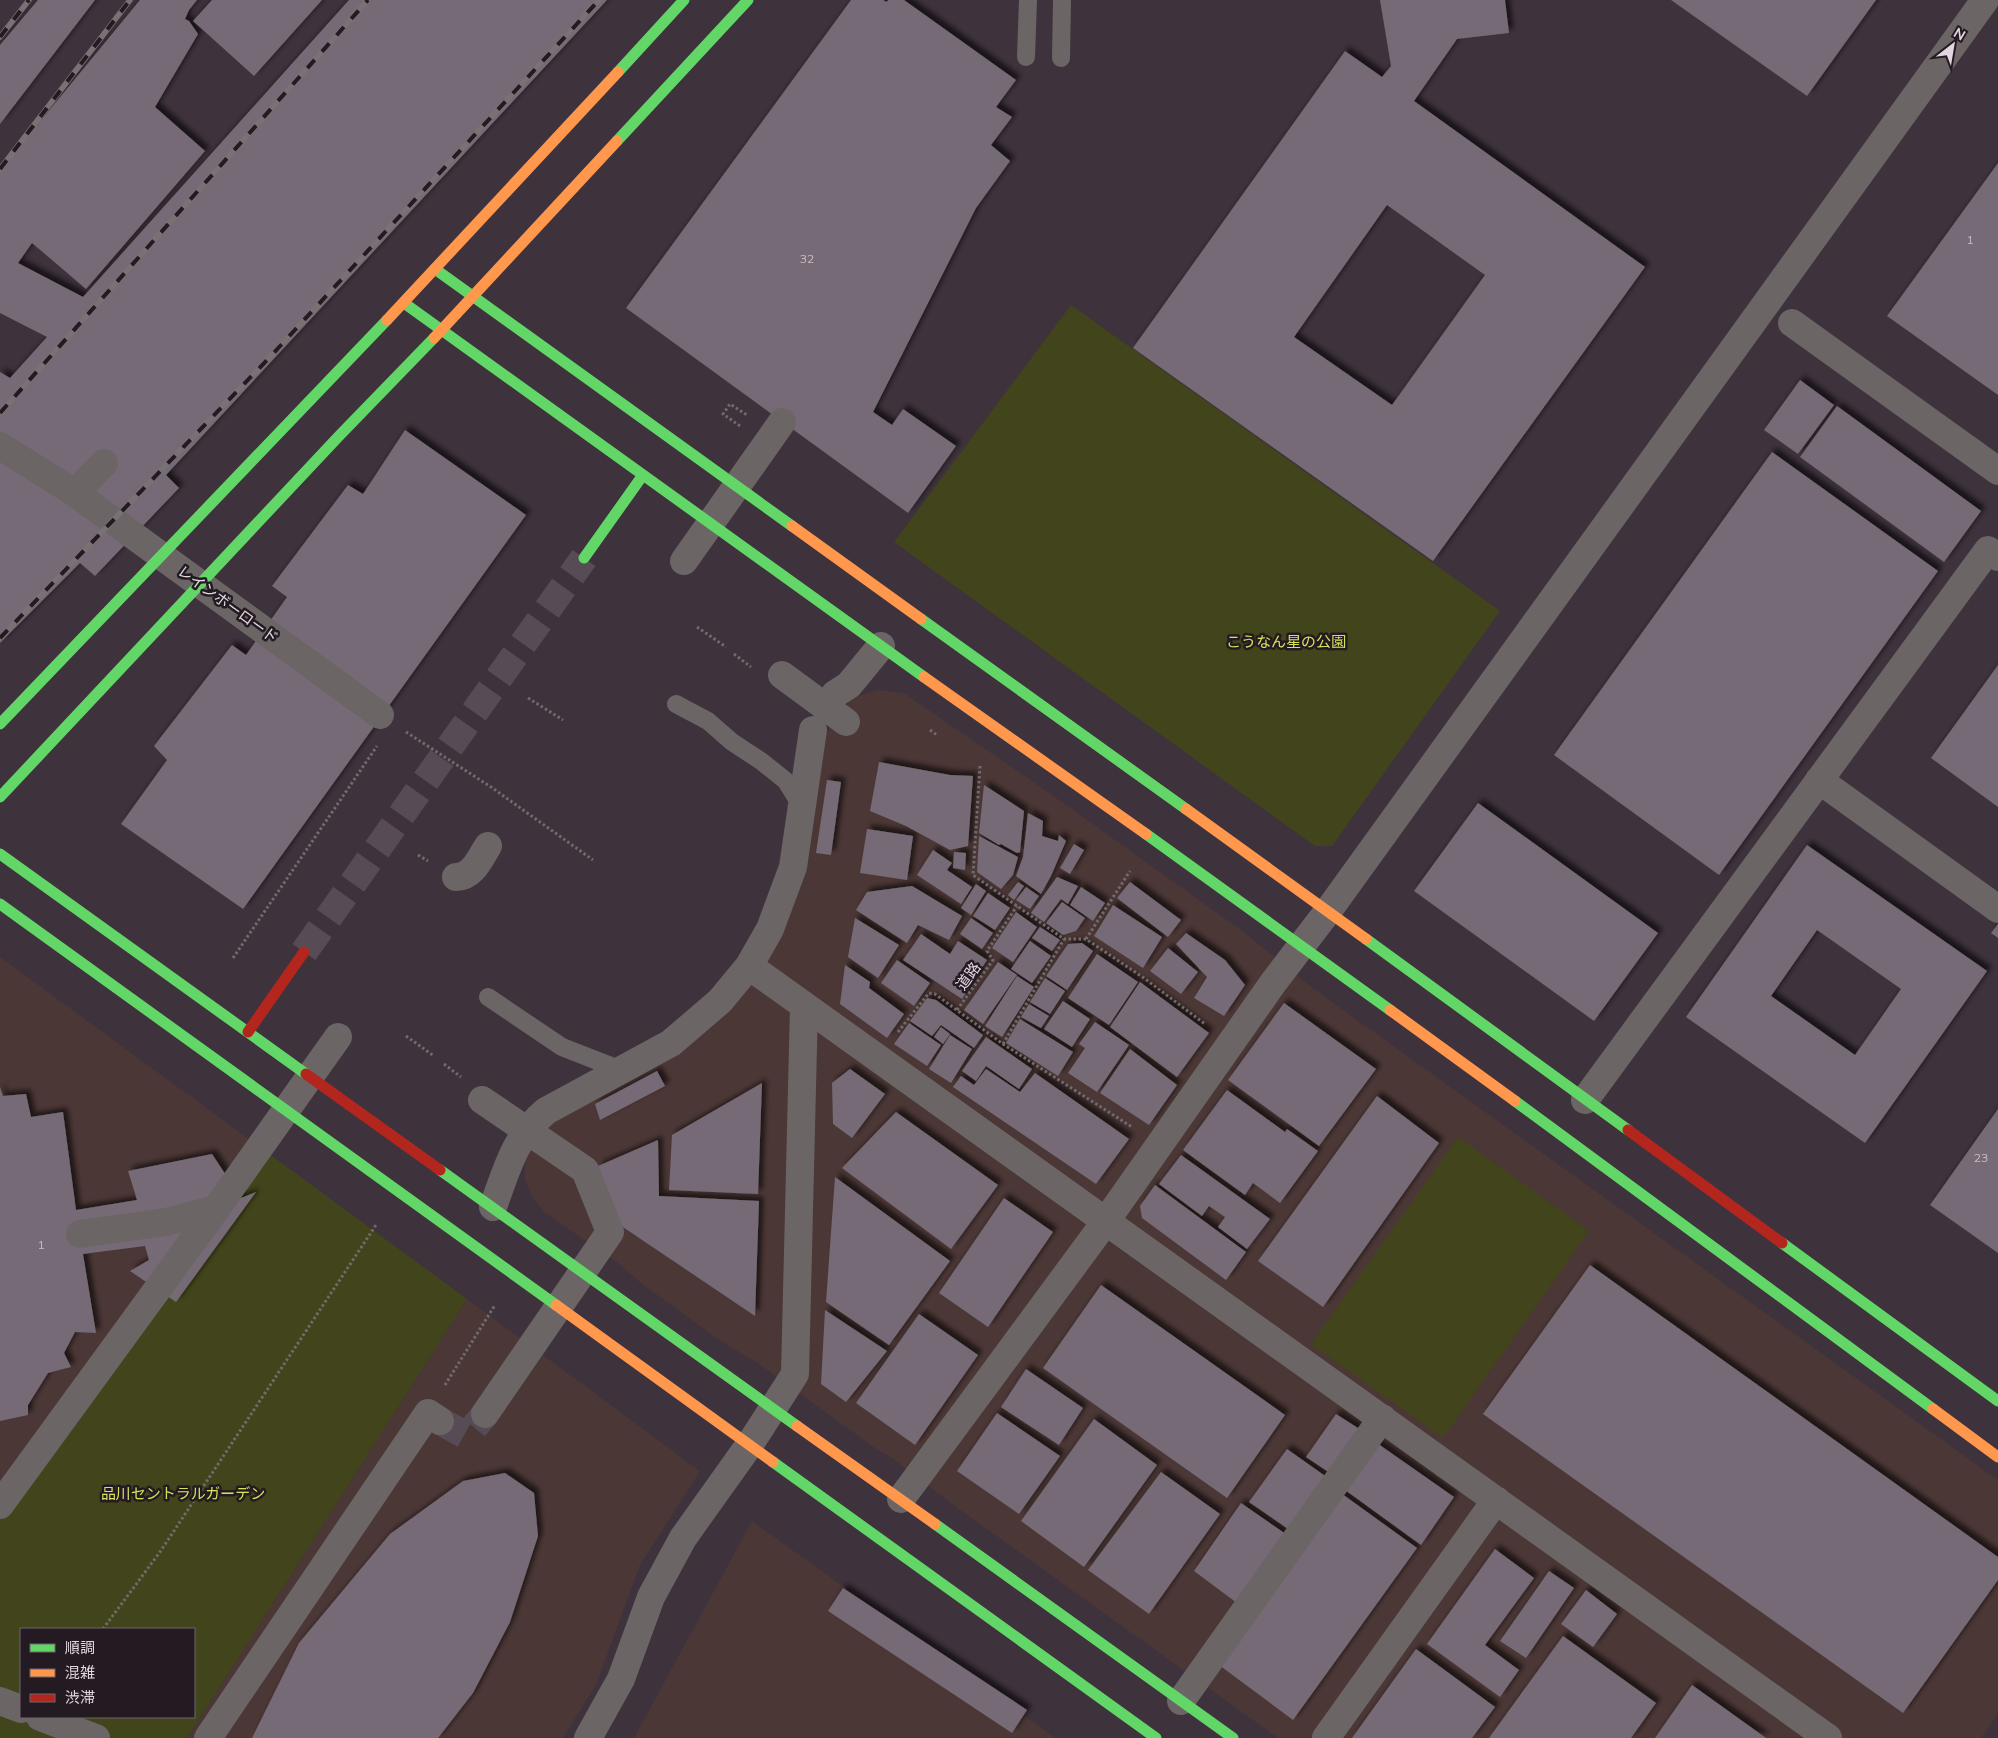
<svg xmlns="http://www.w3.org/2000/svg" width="1998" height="1738" viewBox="0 0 1998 1738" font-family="Mulish,'Noto Sans JP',sans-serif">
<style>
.commercial{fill:#4b3736}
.green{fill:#42451b;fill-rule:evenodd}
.building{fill:#756b74;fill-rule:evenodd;filter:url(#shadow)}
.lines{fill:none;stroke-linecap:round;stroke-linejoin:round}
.street-tunnel{stroke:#574b56;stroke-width:28;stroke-dasharray:28 14;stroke-linecap:butt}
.secondary-tunnel{stroke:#574b56;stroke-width:28;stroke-dasharray:28 14;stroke-linecap:butt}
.path{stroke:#706b6d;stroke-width:3;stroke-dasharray:2.5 2.5;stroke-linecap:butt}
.lane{stroke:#6b6665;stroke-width:18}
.street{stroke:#6b6665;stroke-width:28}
.fast{stroke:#63d668;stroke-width:11}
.slow{stroke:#ff974d;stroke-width:11}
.jam{stroke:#b3261e;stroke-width:11}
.rail-casing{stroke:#787274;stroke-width:5.5}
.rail{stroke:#231a22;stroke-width:4;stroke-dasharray:11;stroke-linecap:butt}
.labels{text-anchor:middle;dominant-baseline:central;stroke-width:5;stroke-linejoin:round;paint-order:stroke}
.number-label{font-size:12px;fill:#c8bbc6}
.street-label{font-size:15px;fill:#e3d6e1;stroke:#231a22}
.park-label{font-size:15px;fill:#d6e25a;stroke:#231a22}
</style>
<defs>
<filter id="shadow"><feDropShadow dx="4.5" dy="-4.5" stdDeviation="2.5" flood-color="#0009"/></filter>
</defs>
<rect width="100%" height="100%" fill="#3e323d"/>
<!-- commercial -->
<path class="commercial" d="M878 690 904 693 1048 792 1241 930 1314 989 1998 1480V1714L1981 1738H1278L952 1504 893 1459 875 1448 759 1364 721 1341 642 1284 619 1264 544 1212 532 1196 525 1179V1161L529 1153 549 1124 618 1088 680 1049 806 866 827 733 847 704 855 697Z
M0 957 261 1148 0 1520Z
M467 1299 700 1471 640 1565 596 1685 563 1738H187Z
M752 1521 1055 1738H634Z"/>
<!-- green -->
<path class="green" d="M1071 305 1500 611 1332 846H1315L894 542Z
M1458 1137 1589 1231 1443 1438 1311 1344Z
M261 1148 467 1299 187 1738H0V1520ZM21 1629H194V1717H21Z"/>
<!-- building -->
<path class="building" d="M38 0H95L0 124V45Z
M140 0H197L189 10 185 19 189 21 198 34 155 107 205 151 86 289 32 243 18 263 83 297 349 0H607L166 475 179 488 95 576 80 563 0 643V372L10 378 47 337 0 313V170Z
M212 0H322L254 76 193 21Z
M851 0H883L887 2 888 0H904L1016 80 996 107 1012 117 991 145 1010 161 976 208 873 412 892 425 903 409 956 446 908 513 626 308Z
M1380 0H1505L1509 33 1457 39 1414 101 1645 267 1433 561 1133 348 1345 51 1382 77 1391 66ZM1387 205 1485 275 1392 405 1294 337Z
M1671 0H1876L1807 96Z
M1998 163V395L1887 316Z
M1800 380 1834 405 1798 454 1764 430Z
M1837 406 1981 511 1944 562 1800 457Z
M405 430 526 515 243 909 121 824 167 760 154 746 232 645 246 655 287 597 272 586 348 485 363 494Z
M1772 452 1938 571 1719 875 1554 755Z
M1998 665V807L1931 758Z
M879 762 950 775 973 776 968 846 950 850 906 826 870 811Z
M827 780 841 782 831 855 816 853Z
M984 785 1024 811 1020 852 1017 853 1001 844 999 845 979 833Z
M1478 803 1658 933 1594 1021 1414 891Z
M1028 813 1043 821 1042 836 1058 841 1059 835 1066 841 1051 876 1041 894 1016 876 1023 857Z
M867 829 913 836 907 880 860 873Z
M979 836 1018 857 1013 875 1001 889 977 872Z
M1074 844 1084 850 1070 874 1060 868Z
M1807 845 1987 971 1865 1143 1686 1017ZM1817 930 1901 989 1855 1055 1771 996Z
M933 850 952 863 947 870 972 887 961 904 917 875Z
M954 852 966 853 965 870 953 868Z
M1057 877 1078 886 1068 904 1061 899 1044 922 1031 913Z
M1018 882 1024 886 1014 900 1008 895Z
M1130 882 1181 920 1168 937 1117 898Z
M976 884 986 891 971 915 961 908Z
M912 886 962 916 949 940 918 925 907 943 856 910 867 892Z
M1026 887 1039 896 1030 909 1016 900Z
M1081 887 1105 903 1093 921 1070 905Z
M988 893 1010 908 995 930 973 916Z
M1062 902 1085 918 1076 931 1063 935 1046 923Z
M1113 905 1162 937 1143 968 1094 936Z
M1016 912 1037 927 1013 962 992 948Z
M855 918 899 945 878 978 848 957Z
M971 918 993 933 982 949 960 934Z
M1998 924V938L1991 933Z
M1040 927 1060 940 1052 951 1032 938Z
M1186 933 1225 960 1245 985 1224 1016 1194 998 1207 977 1176 944Z
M921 934 950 954 958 941 987 960 962 999 903 960Z
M1030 941 1051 956 1032 983 1011 969Z
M1082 943 1093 951 1067 990 1046 976 1068 944Z
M1168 948 1198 972 1181 994 1150 971Z
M1097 954 1138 982 1109 1025 1068 998Z
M897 960 930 983 914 1006 881 983Z
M998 962 1017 975 983 1024 964 1010Z
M845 965 870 982 869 988 904 1014 887 1038 840 1004Z
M1017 976 1034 987 1002 1037 985 1026Z
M1045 978 1065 991 1050 1014 1030 1002Z
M1140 982 1209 1033 1177 1077 1110 1027Z
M927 998 936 1000 983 1035 974 1048 941 1025 932 1036 910 1021Z
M1063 1001 1090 1019 1072 1047 1044 1029Z
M1284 1003 1376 1069 1319 1146 1228 1080Z
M1029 1004 1049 1016 1041 1028 1021 1017Z
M1020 1019 1073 1052 1058 1076 1006 1043Z
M1095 1022 1129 1045 1097 1092 1068 1073 1085 1048 1079 1044Z
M909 1023 941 1045 927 1066 894 1044Z
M941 1027 950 1034 943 1044 934 1037Z
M950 1035 972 1049 951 1083 929 1069Z
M986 1037 1032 1069 1019 1089 986 1066 976 1081 962 1071Z
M1130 1049 1177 1085 1149 1125 1100 1093Z
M850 1069 885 1094 852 1138 833 1124 832 1083Z
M986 1069 1020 1092 1035 1073 1129 1139 1096 1184 953 1087 961 1076 974 1085Z
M657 1071 665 1086 600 1120 595 1104Z
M762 1083 758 1194 669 1190 672 1135Z
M0 1087 3 1096 26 1094 31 1117 63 1112 76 1210 137 1200 128 1171 212 1154 241 1198 256 1192 176 1302 130 1271 149 1260 145 1246 83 1254 96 1333 75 1332 64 1353 71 1367 48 1373 28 1405V1415L0 1421Z
M1227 1090 1285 1132 1287 1129 1318 1151 1280 1203 1253 1183 1245 1195 1183 1150Z
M1377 1096 1439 1143 1323 1307 1258 1261Z
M1998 1109V1253L1930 1205Z
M896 1112 998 1185 951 1249 842 1168Z
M658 1140 659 1196 759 1201 755 1316 608 1217 598 1166Z
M1181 1155 1270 1219 1247 1249 1218 1227 1225 1217 1209 1206 1202 1216 1159 1184Z
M835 1177 950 1261 889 1345 826 1302Z
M1155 1185 1246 1252 1226 1280 1142 1218 1140 1206Z
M1004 1198 1053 1232 988 1327 939 1293Z
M1590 1265 1998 1557V1580L1903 1713 1483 1414Z
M1101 1285 1285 1415 1227 1498 1043 1368Z
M825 1310 887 1351 846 1402 821 1384Z
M919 1314 978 1355 915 1445 856 1403Z
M1026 1369 1083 1408 1059 1445 1001 1407Z
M997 1413 1060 1456 1019 1514 957 1471Z
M1336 1414 1361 1430 1330 1473 1306 1457Z
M1094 1419 1157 1465 1084 1567 1021 1521Z
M1374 1441 1454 1497 1421 1545 1341 1487Z
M1287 1449 1328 1478 1291 1531 1249 1502Z
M1161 1472 1220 1514 1149 1614 1088 1570Z
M505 1473 534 1493 538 1536 510 1622 473 1693 438 1738H252L299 1643 390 1534 463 1481Z
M1338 1491 1417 1548 1293 1720 1215 1662Z
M1241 1503 1290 1537 1241 1606 1194 1571Z
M1495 1549 1534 1578 1485 1645 1519 1670 1500 1697 1427 1644Z
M1549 1571 1574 1588 1526 1658 1500 1641Z
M843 1588 1027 1710 1012 1733 828 1611Z
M1586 1590 1617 1614 1593 1647 1561 1624Z
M1563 1636 1656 1703 1631 1738H1489Z
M1416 1649 1495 1707 1472 1738H1352Z
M1692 1685 1766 1738H1655Z"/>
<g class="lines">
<!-- street-tunnel -->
<path class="street-tunnel" d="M440 1421 467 1436 485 1414"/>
<!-- secondary-tunnel -->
<path class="secondary-tunnel" d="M304 952 584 558"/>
<!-- path -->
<path class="path" d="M740 426 723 414 730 404 747 415
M697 627 726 647
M734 654 751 667
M528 698 563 720
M930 730 937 735
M406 732 491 787 593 860
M980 766 973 875 1064 939H1086L1144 978 1205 1024
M418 855 428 861
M1086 939 1130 871
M233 958 377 746
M957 1010 993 960 987 951 1017 906
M898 1032 929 993 935 994 1003 1044 1132 1127
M406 1036 434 1056
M1003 1044 1064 939
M444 1064 461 1077
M445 1385 495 1305
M103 1629 160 1552 376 1225"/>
<!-- lane -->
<path class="lane" d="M1026 57 1028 0
M1061 58 1062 0
M676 704 708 721 732 742 761 761 786 781 802 807
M488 997 562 1047 621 1070"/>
<!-- street -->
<path class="street" d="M1792 323 1998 471
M0 446 75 493 380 715
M75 493 104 463
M684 561 782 422
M782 675 846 722
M835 694 849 685 881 646
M1819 780 1998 909
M456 877C473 877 480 858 488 846
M749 966 1828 1738
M482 1100 585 1170 610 1232 485 1414
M1585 1100 1988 550 1998 557
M493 1207C507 1169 514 1138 546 1111L671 1043 720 1001 749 966 770 929 793 867 813 730
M80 1234 166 1222 216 1209
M901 1499 1106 1221 1273 983 1328 911 1985 0
M0 1505 216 1209 338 1037
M0 1701 21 1709
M1181 1701 1382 1418
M40 1717 96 1738
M208 1738 428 1413 440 1421
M588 1738 621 1679 651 1597 683 1538 750 1444 795 1374 804 1006
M1326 1738 1496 1500"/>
<!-- fast -->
<path class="fast" d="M618 72 684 0
M617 141 748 0
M435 269 792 526
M404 303 924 677
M584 558 643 475
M921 619 1186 809
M0 724 387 320
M0 797 339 436 434 338
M1146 834 1390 1010
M0 854 306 1074
M0 904 556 1305
M1366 939 1628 1130
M1515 1101 1933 1409
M440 1170 797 1426
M1782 1243 1998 1401
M773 1462 1156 1738
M935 1524 1233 1738"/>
<!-- slow -->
<path class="slow" d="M387 320 618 72
M434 338 617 141
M792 526 921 619
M924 677 1146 834
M1186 809 1366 939
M1390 1010 1515 1101
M556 1305 773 1462
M1933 1409 1998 1457
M797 1426 935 1524"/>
<!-- jam -->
<path class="jam" d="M248 1032 304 952
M306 1074 440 1170
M1628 1130 1782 1243"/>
<defs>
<path id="rail" d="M0 37 29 0
M0 169 130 0
M0 413 368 0
M0 638 269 358 599 0"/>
</defs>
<!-- rail casing -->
<use href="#rail" class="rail-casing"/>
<!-- rail -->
<use href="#rail" class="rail"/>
</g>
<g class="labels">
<!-- number labels -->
<g class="number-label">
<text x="1970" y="239">1</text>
<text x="807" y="258">32</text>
<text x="1981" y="1157">23</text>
<text x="41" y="1244">1</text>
</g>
<!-- street labels -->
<g class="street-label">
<text transform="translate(228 604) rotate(36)">レインボーロード</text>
<text transform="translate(968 976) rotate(-54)">道路</text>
</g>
<!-- park labels -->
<g class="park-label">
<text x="1286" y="641">こうなん星の公園</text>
<text x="183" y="1493">品川セントラルガーデン</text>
</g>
</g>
<!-- legend -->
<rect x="20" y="1628" width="175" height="90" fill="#231a22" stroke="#70656e"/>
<rect x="30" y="1644" width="25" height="8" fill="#63d668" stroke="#70656e"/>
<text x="65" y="1653" font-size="15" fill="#e3d6e1">順調</text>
<rect x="30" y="1669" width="25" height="8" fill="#ff974d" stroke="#70656e"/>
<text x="65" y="1678" font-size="15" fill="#e3d6e1">混雑</text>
<rect x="30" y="1694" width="25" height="8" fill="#b3261e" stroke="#70656e"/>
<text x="65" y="1703" font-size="15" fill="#e3d6e1">渋滞</text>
<!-- north arrow -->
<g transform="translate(1953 45) rotate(31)" stroke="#231a22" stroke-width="4" paint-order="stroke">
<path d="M0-4L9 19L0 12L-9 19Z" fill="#e3d6e1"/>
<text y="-8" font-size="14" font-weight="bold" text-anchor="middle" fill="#e3d6e1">N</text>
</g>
</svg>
